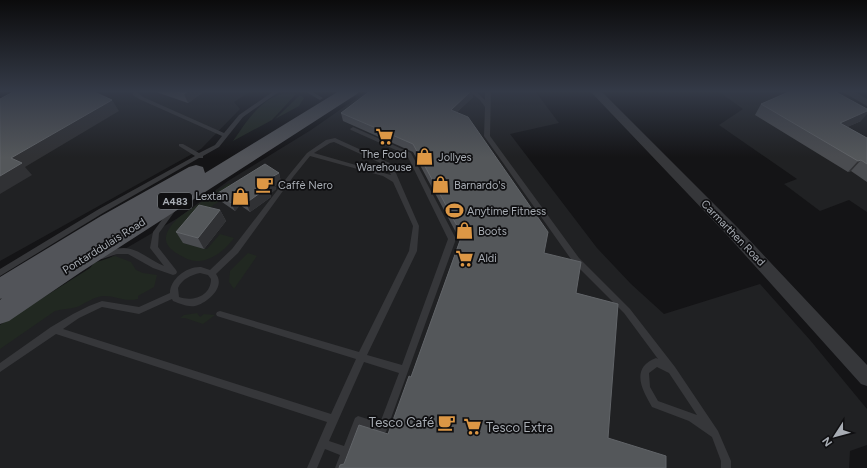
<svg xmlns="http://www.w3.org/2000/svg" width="867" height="468" viewBox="0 0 867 468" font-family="Figtree,sans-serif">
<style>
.built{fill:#202123}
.green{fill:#212821}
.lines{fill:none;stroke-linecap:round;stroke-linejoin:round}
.service{fill:#36373a;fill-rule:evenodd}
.minor{fill:#36373a;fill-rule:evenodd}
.primary{fill:#525459;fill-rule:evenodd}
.wall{fill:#4a4c50}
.shaded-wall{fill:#303134}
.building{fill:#54575a;stroke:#616468}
.labels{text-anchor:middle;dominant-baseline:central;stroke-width:3.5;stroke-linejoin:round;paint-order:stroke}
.shield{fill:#0f0f11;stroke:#7a7e83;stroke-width:1}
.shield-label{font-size:10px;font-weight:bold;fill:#a8adb4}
.poi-label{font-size:11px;fill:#a8adb4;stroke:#0f0f11;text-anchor:start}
.street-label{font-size:11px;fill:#a8adb4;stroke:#0f0f11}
.near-poi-label{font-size:13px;fill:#a8adb4;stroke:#0f0f11;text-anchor:end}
</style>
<rect width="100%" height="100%" fill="#141416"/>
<!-- built -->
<path class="built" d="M35 91H251L234 102 240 109 201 149 0 261V109Z
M367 91H535L559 123 510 134 597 248 631 284 664 314 760 284 810 340 867 409V445L850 451 849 468H0V325L75 278 178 218 228 181 311 130Z
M718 91H867V212L849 200 820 211 784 184 797 179 719 125 743 109Z"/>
<!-- green -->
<path class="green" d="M290 93 296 94 272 120 233 141C247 121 263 94 290 93Z
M300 95 304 98 299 106 275 119Z
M229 183 238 189 209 208 183 243 207 249 220 234 234 238C226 249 211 262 196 261 190 261 183 257 178 254 159 243 165 231 178 218Z
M248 253 257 256 234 289 229 282 230 271Z
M115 256 131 262 136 270 143 273 157 275 154 287 138 296V299C123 302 117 296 104 296 93 297 86 303 77 307 70 309 62 309 55 311L0 349V325L90 268 94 263Z
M197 313 200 317 204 314 215 315 203 324 185 318H180L184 315Z"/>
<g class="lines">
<!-- service -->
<path class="service" d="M132 91H138V93L143 97 224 133 239 115 274 91H280L243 117 219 147 203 156V158H199L103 213 0 276V269L99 209 195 156 179 146V144H183L199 153 215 145 222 136 139 99 133 95Z
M305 91H311L323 98 320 100 318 99Z
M469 91H475L485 100V91H491L490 136 579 258 630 309 675 367 718 431 731 461V468H721V461L712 437 689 421 652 407C642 390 630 368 656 358L658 359 624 313 573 262 484 136 485 107 480 100ZM657 367 669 373 697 415 658 401 650 387 649 373Z
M353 127 411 153 456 239 386 432 383 434 361 427 345 468H335L340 455 325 449 317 468H307L327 422 56 334 0 372V363L51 327 73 314 89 306 102 301 139 307 170 293C170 279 187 266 201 267 204 268 207 269 210 270L232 249 289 175 307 153 326 140 335 138 392 164 419 226 417 251 367 355 402 365 448 239 407 155 351 130 350 129ZM334 142 387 166 391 175 387 174 314 153 330 143ZM310 156 383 176 393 182 413 226 409 251 359 352 220 311 217 312 216 314 217 316 220 317 356 359 331 414 63 329 79 318 102 307 139 314 172 299 173 301C181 304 187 307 195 306 207 303 226 287 216 274L238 253 293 177ZM200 273 208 275 211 279C211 296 193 302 179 297L178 288C182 279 191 275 200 273ZM364 362 399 373 380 423 358 416 355 418 344 446 329 441Z
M170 209H174L175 211 159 233 158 247 176 270 177 272 176 274 173 275 153 268 128 254H117L102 259 99 258 98 256 99 254C107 251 115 248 124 248 138 248 151 261 164 266L150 248 153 232Z"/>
<!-- minor -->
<path class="minor" d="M590 91H601L738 228 867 365V386L861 384 728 236Z
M841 91H854L867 99V106Z"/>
<!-- primary -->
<path class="primary" d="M339 91H359L357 94 81 272 9 321 0 324V300L2 298 0 299V277L101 216 189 167 196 165 203 167 205 173Z"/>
</g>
<!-- wall -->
<path class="wall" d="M155 91H202V93L188 103 156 92Z
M370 91H473V97L457 112 544 253 576 293 618 304 344 464 388 434 411 377 460 240 413 152 343 121 341 113Z
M761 104 861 121 847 127 867 138V182L851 171 848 172 755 115Z
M279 173 281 182 275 186 276 189 270 194 271 197 250 212 240 205 235 211 222 202 218 193Z
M220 210 226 221 204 249 183 243 176 232Z"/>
<!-- shaded-wall -->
<path class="shaded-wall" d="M188 91H202V93L188 103 184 94Z
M471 91H473V97L451 118V110Z
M112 100 119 111 25 167 32 175 0 194V176L11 158Z
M867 111V114L861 121 832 134 840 123Z
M861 160 851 171 848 172 858 161Z
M279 173 281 182 275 186 276 189 270 194 271 197 250 212 246 203 265 186 270 178Z
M236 196 240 205 235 211 231 203Z
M220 210 226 221 204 249 198 238Z"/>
<!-- building -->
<path class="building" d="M15 91H92L112 100 11 158 22 163 0 176V99Z
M174 91H188L184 94Z
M370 91H471L451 110 468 117 548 232 544 253 581 262 576 293 618 304 608 438 666 456V468H339L340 465 344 464 359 425 388 434 409 376 411 377 462 235 413 144 341 113Z
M791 91H834L867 109V111L840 123 867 138V164L861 160 858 161 761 104Z
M265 164 279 173 270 178 273 180 265 186 267 188 246 203 236 196 231 203 218 193Z
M199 205 220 210 198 238 176 232Z"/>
<!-- sky -->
<linearGradient id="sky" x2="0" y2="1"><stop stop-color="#0b0b0c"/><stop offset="0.58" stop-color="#343a47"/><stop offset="1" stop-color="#343a47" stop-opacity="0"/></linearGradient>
<rect width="867" height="157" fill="url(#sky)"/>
<!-- icons -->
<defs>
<symbol id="supermarket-bare" viewBox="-9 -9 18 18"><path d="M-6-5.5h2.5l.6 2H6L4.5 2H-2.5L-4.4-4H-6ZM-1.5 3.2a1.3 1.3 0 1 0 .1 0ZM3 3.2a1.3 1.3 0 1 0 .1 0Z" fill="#dc9745" stroke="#0f0f11" stroke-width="2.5" paint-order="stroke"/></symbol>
<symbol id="shop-bare" viewBox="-9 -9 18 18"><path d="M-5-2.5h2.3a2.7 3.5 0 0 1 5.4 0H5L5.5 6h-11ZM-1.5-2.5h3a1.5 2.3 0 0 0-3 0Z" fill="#dc9745" stroke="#0f0f11" stroke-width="2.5" paint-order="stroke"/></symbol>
<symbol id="cafe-bare" viewBox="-9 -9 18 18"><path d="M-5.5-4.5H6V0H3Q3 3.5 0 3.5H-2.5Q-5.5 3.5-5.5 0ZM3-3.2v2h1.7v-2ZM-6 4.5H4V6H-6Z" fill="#dc9745" stroke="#0f0f11" stroke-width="2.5" paint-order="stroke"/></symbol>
<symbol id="stadium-bare" viewBox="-9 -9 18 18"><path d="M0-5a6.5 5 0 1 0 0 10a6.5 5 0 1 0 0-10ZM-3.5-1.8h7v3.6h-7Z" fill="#dc9745" stroke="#0f0f11" stroke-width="2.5" paint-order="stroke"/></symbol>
</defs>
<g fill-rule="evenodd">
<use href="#supermarket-bare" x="372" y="124" width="25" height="25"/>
<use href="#shop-bare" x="412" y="144" width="25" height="25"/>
<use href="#cafe-bare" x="252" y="172" width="25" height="25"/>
<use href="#shop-bare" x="428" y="172" width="25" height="25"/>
<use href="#shop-bare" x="228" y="184" width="25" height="25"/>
<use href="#stadium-bare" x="442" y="198" width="25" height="25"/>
<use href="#shop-bare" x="452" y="218" width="25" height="25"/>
<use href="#supermarket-bare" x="452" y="246" width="25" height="25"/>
<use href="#cafe-bare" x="434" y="410" width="25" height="25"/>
<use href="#supermarket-bare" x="460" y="414" width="25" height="25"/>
</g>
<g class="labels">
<!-- shield labels -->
<rect class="shield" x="158" y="193" width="34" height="16" rx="3"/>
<g class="shield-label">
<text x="175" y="201">A483</text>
</g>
<!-- poi labels -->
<g class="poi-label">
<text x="384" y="154" text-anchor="middle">The Food<tspan x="384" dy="13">Warehouse</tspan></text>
<text x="438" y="157">Jollyes</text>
<text x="278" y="185">Caffè Nero</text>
<text x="454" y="185">Barnardo's</text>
<text x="228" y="196" text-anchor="end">Lextan</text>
<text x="467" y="211">Anytime Fitness</text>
<text x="478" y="231">Boots</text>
<text x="478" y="258">Aldi</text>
</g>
<!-- street labels -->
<g class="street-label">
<text transform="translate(733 233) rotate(46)">Carmarthen Road</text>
<text transform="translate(104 246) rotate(-32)">Pontarddulais Road</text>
</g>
<!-- near-poi labels -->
<g class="near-poi-label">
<text x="434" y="422">Tesco Café</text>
<text x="486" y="427" text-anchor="start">Tesco Extra</text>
</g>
</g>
<!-- north arrow -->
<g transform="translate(835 436) rotate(234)" stroke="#0f0f11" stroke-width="3" paint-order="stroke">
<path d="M0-3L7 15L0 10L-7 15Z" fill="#a8adb4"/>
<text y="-6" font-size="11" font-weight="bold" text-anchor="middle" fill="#a8adb4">N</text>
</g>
</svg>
